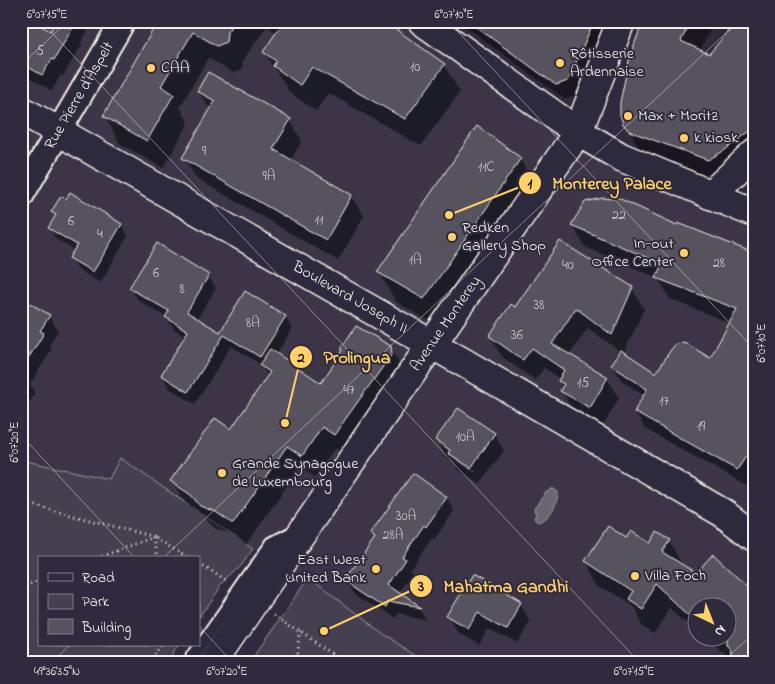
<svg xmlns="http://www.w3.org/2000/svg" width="775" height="684" viewBox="0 0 775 684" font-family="'Indie Flower',sans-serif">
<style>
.built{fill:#3b3647;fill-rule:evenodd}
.green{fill:#454050;stroke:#9c989c}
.water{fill:#6a6670;stroke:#a19ea0}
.shadow{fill:#0007;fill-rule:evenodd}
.building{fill:#56525f;stroke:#f4f1e8}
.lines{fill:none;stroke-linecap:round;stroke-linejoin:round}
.service-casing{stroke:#f4f1e8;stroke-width:15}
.minor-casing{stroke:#f4f1e8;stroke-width:28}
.tertiary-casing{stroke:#f4f1e8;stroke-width:31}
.secondary-casing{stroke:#f4f1e8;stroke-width:31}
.primary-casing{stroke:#f4f1e8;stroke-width:31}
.path{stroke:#f4f1e8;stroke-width:3;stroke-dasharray:1 4;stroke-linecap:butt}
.service{stroke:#2f2a3d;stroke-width:11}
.minor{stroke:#2f2a3d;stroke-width:24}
.tertiary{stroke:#2f2a3d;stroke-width:28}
.secondary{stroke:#2f2a3d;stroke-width:28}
.primary{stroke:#2f2a3d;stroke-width:28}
.ticks{fill:none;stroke:#f4f1e8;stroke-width:1;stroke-opacity:0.45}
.poi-dot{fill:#ffd166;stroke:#2f2a3d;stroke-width:2}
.labels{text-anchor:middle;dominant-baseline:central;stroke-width:4;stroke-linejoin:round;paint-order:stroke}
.number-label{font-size:14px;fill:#ccc9c6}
.poi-label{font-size:16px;fill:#f4f1e8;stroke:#2f2a3d;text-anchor:start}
.street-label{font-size:16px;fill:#f4f1e8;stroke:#2f2a3d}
.leader{fill:none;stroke:#ffd166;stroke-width:2}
.callout-dot{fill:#ffd166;stroke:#2f2a3d;stroke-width:2}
.mark-label{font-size:15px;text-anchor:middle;font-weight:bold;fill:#111}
.callout-label{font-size:18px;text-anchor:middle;font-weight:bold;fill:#ffd166;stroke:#2f2a3d;stroke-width:4;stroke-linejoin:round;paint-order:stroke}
.neatline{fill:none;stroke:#f4f1e8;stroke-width:2}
.ticks-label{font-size:12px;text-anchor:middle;fill:#f4f1e8}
</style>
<rect width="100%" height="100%" fill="#2f2a3d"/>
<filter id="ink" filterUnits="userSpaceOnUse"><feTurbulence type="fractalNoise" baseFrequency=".02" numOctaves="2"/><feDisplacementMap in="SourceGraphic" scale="10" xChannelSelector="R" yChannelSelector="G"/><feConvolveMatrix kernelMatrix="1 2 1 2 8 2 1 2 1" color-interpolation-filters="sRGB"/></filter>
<g filter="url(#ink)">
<!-- built -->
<path class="built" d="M21 21H422L547 111 754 213V663H427L380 633 308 578 279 566 121 459 109 479 21 460ZM698 606H728V636H698Z"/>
<!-- green -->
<path class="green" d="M120 458 253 549 241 566 220 586 199 617V558H39V645H179L173 655 172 663H21V460L109 479Z
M308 578 380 633 427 663H249Z"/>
<!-- water -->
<path class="water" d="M551 489H554L558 492C558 503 550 520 537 522L534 518 536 514 534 509 546 492H549Z"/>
<!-- shadow -->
<path class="shadow" d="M21 21 50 33 58 21H93L81 43 82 45 63 76 61 75 52 91 21 72Z
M166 21H382L444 65 460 92 421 146 328 93 316 111 290 93 264 52 277 33 267 26 243 60 242 70 233 73 208 58 180 107 189 123 163 168 120 144 105 116Z
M458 21H607L576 95 565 99Z
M645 21H714L700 51 710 55 734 27 728 21H754V161L721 182 643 153 625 124Z
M199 91 290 120 302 141 291 160 351 195 364 216 338 261 196 178 184 158 211 111Z
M520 159 537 189 441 328 396 302 379 272Z
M53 212 121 224 128 236 100 283 77 269 71 258 75 251 56 239 49 228 56 218Z
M572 225 678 226 744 250 754 342V475L747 486 645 429 635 412 644 396 622 381 612 365 621 352 588 328 569 356 607 378 619 398 602 428 573 412 562 391 563 388 559 381 560 379 544 368 535 380 502 357 490 336 515 309 632 288 644 309 624 353 657 375 711 359 740 327 670 299 658 278 585 247Z
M157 245 208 276 216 288 197 319 220 334 285 316 292 329 276 355 321 385 390 347 403 369 347 457 335 448 315 477 300 467 246 545 230 534 214 528 205 517 185 503 172 481 231 430 268 377 260 364 231 346 195 404 169 388 162 375 186 337 174 329 166 317 138 300 131 288Z
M21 308 49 316 58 331 49 345 52 349 30 384 35 393 21 418Z
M494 434 504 451 480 484 459 470 455 463 446 457 437 440ZM453 454 476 471 475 473 453 458Z
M447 498 454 511 434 540 432 538 410 569 413 573 399 594 419 608 426 620 396 614 393 619 355 593 347 580 375 540 371 534ZM382 599 405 603 408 606 382 601Z
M627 539 650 545 669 541 683 566 696 574 754 594V663H735L703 636H728V606H698V632L672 608 655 633 641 624 631 606 600 586 586 561Z
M521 605 531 622 517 644 490 628 479 646 459 634 449 617Z"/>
<!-- building -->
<path class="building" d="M21 21H33L50 31 56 21H63L73 27 54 60 52 59 42 75 21 63Z
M158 21H235L227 32 226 42 217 46 193 32 161 86 174 94 147 141 103 116Z
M284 21H384L445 64 405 119 312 67 300 85 273 66 276 61 263 52Z
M468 21H594L568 81 556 85Z
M643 21H691L681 41 709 54 737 21H754V128L725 150 708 160 629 131 623 124 620 114V102L630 56Z
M208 72 291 119 273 149 352 195 326 240 182 158 215 101 197 91Z
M477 126 521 158 424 299 377 272Z
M70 192 122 224 93 272 69 258 77 245 48 228 56 215 51 212 61 196 66 199Z
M614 196 677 225 678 223 754 253V444L737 470 634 412 647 389 611 365 621 350 656 373 670 351 675 345 684 342 710 358 737 309 656 278 662 264 571 225 585 202 603 198 612 199Z
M560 241 633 287 612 335 576 308 552 344 608 377 590 408 560 391 564 384 558 381 564 370 532 348 523 360 489 336 511 304 515 307Z
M157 243 209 275 187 312 220 332 245 291 286 316 260 357 224 335 188 392 161 375 188 331 165 317 169 311 129 288Z
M21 298 50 315 40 331 44 333 21 370Z
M356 326 391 346 392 354 334 435 322 427 302 456 287 446 233 524 216 512 200 506 191 495 170 481 215 418 231 429 270 372 259 365 270 349 321 383 343 350 341 348Z
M458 408 495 433 471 468 448 453 450 450 435 440Z
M413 473 447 497 426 527 424 525 402 557 406 559 389 585 420 607 388 601 385 607 345 580 375 538 370 534Z
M608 526 626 538 631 531 650 543 657 532 670 540 662 552 696 573 713 554 754 592V658L749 663H742L732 653 733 651 728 646V606H698V622L657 584 641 609 626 599 631 591 585 561Z
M472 575 522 604 508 628 480 612 469 630 447 617Z"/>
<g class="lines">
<defs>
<path id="service" d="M191 659 272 543 293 532"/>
<g id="minor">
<path id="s1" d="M21 196 123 21"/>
</g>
<path id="tertiary" d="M710 195 754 154"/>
<g id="secondary">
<path id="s2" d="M21 110 461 361 723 513 754 537"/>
</g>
<g id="primary">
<path d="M422 21 578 132 621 157 754 213"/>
<path id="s3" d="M212 663 578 132 621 21"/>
</g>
</defs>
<!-- service casing -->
<use href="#service" class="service-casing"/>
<!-- minor casing -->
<use href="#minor" class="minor-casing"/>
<!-- tertiary casing -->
<use href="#tertiary" class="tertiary-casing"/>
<!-- secondary casing -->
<use href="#secondary" class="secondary-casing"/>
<!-- primary casing -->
<use href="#primary" class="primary-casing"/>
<!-- path -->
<path class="path" d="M21 502 154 537 188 558
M154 538 158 558
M97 558 154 537
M199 564 228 582
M21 589 39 581
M274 614 345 663
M150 663 164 645
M296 663 301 632"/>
<!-- service -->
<use href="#service" class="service"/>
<!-- minor -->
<use href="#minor" class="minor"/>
<!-- tertiary -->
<use href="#tertiary" class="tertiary"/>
<!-- secondary -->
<use href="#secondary" class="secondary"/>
<!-- primary -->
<use href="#primary" class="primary"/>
</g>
</g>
<!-- ticks -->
<path class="ticks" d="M41 21 640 663M448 21 754 349M21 65 68 21M21 435 135 558M163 558 739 21M199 626 233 663M51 663 70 645M721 663 754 633"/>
<!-- markers -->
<g class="poi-dot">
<circle cx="560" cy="63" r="5"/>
<circle cx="151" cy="68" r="5"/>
<circle cx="628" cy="116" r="5"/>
<circle cx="684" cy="138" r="5"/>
<circle cx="452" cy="237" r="5"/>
<circle cx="684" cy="253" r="5"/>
<circle cx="222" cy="473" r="5"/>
<circle cx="376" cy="569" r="5"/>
<circle cx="635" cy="576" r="5"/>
</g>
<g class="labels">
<!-- number labels -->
<g class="number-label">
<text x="40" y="51">5</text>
<text x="415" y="67">10</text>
<text x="204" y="151">9</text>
<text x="486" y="167">11C</text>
<text x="269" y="176">9A</text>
<text x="619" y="215">22</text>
<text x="319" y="220">11</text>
<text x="71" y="221">6</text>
<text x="100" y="234">4</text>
<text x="415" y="260">1A</text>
<text x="719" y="263">28</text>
<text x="568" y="265">40</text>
<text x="156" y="273">6</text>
<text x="182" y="289">8</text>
<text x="539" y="305">38</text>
<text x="253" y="323">8A</text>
<text x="517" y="335">36</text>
<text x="583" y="383">15</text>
<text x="349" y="390">47</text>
<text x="664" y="401">17</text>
<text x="701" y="426">19</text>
<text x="465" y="437">10A</text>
<text x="406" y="516">30A</text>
<text x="393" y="535">28A</text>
</g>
<!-- poi labels -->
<g class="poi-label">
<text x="570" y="54">Rôtisserie<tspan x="570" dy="18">Ardennaise</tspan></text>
<text x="161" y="68">CAA</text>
<text x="638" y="116">Max + Moritz</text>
<text x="694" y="138">k kiosk</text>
<text x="462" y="228">Redken<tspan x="462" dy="18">Gallery Shop</tspan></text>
<text x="674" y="244" text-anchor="end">In-out<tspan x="674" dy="18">Office Center</tspan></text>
<text x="232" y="464">Grande Synagogue<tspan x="232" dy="18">de Luxembourg</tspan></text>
<text x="366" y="560" text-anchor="end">East West<tspan x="366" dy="18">United Bank</tspan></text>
<text x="645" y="576">Villa Foch</text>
</g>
<!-- street labels -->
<g class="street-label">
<text stroke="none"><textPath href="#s1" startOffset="116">Rue Pierre d'Aspelt</textPath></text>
<text stroke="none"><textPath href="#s2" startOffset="379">Boulevard Joseph II</textPath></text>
<text stroke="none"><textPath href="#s3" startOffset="412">Avenue Monterey</textPath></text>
</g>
</g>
<!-- callouts -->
<path class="leader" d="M449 215L530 183M285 423L301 357M324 631L421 586"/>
<g class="callout-dot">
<circle cx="449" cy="215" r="5"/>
<circle cx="285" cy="423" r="5"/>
<circle cx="324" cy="631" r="5"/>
<circle cx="530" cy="183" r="12"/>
<circle cx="301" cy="357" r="12"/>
<circle cx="421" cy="586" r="12"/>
</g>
<g class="mark-label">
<text x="530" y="188">1</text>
<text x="301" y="362">2</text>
<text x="421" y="591">3</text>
</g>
<g class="callout-label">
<text x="612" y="189">Monterey Palace</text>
<text x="357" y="363">Prolingua</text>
<text x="506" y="592">Mahatma Gandhi</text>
</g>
<!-- margin -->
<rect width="775" height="684" fill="none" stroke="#2f2a3d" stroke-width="55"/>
<!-- legend -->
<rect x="38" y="556" width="162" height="90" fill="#2f2a3d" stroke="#7e7a81"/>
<rect x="48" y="573" width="25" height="8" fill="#2f2a3d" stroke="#7e7a81"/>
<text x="82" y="582" font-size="15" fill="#f4f1e8">Road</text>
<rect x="48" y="594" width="25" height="15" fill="#454050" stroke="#7e7a81"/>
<text x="82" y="606" font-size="15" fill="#f4f1e8">Park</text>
<rect x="48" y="619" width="25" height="15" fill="#56525f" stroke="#7e7a81"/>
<text x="82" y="632" font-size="15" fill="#f4f1e8">Building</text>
<!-- north arrow -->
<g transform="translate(712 622) rotate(137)"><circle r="24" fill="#2f2a3d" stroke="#7e7a81"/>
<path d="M0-4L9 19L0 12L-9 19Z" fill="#ffd166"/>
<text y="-8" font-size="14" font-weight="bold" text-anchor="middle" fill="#f4f1e8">N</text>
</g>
<rect x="28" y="28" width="720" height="628" class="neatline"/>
<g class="ticks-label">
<text x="47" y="18">6°07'15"E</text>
<text x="454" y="18">6°07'10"E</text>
<text transform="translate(761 343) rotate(-90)" y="4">6°07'10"E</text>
<text transform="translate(14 442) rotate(-90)" y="4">6°07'20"E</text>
<text x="57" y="675">49°36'35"N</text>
<text x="227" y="675">6°07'20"E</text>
<text x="634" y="675">6°07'15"E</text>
</g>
</svg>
